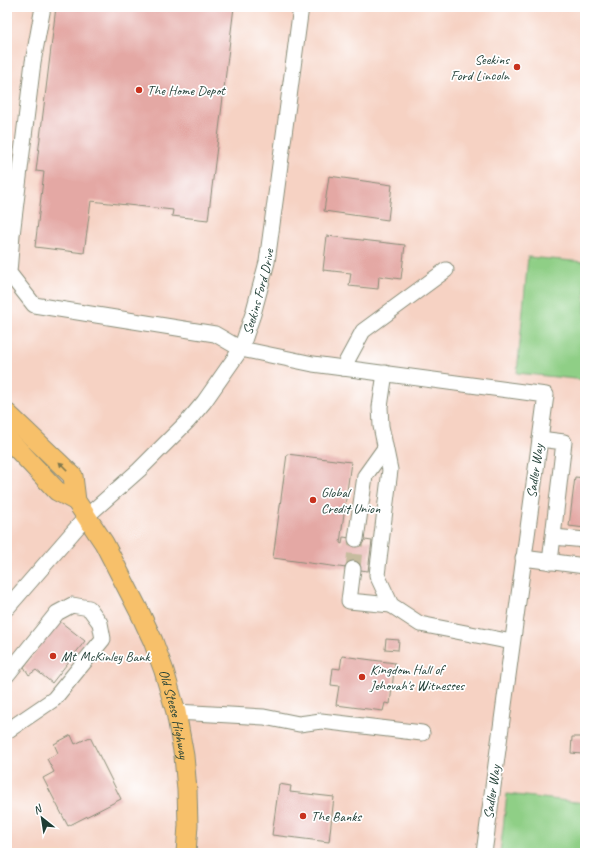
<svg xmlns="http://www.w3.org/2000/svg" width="592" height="860" viewBox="0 0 592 860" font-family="Caveat,sans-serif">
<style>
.built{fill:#f6d2c3}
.green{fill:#8fcf86;stroke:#57865d}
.building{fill:#e4a8a4}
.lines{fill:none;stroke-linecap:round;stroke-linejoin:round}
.minor-tunnel{stroke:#c6bc9f;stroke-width:15;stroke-dasharray:15 8;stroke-linecap:butt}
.minor-casing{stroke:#888c77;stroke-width:17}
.major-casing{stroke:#888c77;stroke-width:21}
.minor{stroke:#fff;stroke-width:15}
.major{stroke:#f7c06b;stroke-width:19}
.oneway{fill:#80784d}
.poi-dot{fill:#c8321e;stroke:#fff;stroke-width:1.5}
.labels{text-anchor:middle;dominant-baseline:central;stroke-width:3.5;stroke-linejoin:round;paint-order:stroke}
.poi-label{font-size:14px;fill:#1f3d34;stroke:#fff;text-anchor:start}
.street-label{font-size:14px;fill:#1f3d34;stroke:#fff}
</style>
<rect width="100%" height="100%" fill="#fff"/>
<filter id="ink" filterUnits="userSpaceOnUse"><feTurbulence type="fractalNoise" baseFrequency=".025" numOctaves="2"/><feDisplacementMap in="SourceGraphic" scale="8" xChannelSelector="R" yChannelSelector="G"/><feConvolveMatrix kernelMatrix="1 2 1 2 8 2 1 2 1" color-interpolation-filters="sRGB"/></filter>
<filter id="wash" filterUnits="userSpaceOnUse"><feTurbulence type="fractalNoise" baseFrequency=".012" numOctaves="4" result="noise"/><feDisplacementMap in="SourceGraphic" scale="16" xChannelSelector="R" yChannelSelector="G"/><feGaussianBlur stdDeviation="0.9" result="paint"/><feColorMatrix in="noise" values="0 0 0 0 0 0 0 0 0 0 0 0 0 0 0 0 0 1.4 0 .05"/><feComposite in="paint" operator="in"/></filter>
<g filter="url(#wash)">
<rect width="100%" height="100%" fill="#f0dcba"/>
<!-- built -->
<path class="built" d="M7 7H585V853H7Z"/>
<!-- green -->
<path class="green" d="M528 257 585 262V380L517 373Z
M507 794 585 803V853H500Z"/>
<g id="blocks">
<!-- building -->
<path class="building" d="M56 7H234L208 220 172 216 173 210 91 201 84 253 35 247 44 172 36 171Z
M329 176 392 185 388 220 324 211Z
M327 236 405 245 401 279 379 276 378 289 349 286 351 273 323 270Z
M287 454 351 462 340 543 342 544 343 537 372 541 368 571 273 558Z
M575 477 585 478V528L569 526Z
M57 619 85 641 52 683 36 670 29 675 24 667 41 645 39 643Z
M386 639 399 640 398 650 385 649Z
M342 656 395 663 390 704 385 703 383 711 336 705 339 686 331 685 333 668 340 669Z
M71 735 75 744 90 737 121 799 68 826 43 778 54 772 47 759 58 753 54 744Z
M572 737H583L582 754 571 753Z
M279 784 291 786 290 792 334 797 329 842 272 835Z"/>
</g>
</g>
<g filter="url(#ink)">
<use href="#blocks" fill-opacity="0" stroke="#888c77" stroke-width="1"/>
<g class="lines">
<!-- minor-tunnel -->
<path class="minor-tunnel" d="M353 569 356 539"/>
<defs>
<g id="minor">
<path d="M43 7 33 62 12 235 9 273 34 305 215 334 241 349 313 364 546 395 484 853"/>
<path d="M343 368 363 331 446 270"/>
<path d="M385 373 380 407 381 426 390 470 377 575 391 605 420 624 512 642"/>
<path d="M540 439 564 442 550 562"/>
<path d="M554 537 585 540"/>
<path d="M356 539 365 476 385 448"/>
<path d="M523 558 585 566"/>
<path d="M353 569 349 601 391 605"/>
<path id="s1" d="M7 608 87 516 139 470 188 421 204 402 241 349 253 314 267 262 301 7"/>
<path d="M7 675 57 613 72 605 89 608 100 623 103 639 54 699 7 731"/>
<path d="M176 712 264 717 299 724 321 721 422 733"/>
</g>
<g id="major">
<path id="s2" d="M7 413 73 476 76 501 104 543 140 613 153 641 164 671 176 712 184 756 187 790 188 825 186 853"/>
<path d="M7 438 57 491 76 501"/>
</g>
</defs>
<!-- minor casing -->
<use href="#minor" class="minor-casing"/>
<!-- major casing -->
<use href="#major" class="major-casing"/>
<!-- minor -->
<use href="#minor" class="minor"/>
<!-- major -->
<use href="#major" class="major"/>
</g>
<!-- one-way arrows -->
<defs><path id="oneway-solid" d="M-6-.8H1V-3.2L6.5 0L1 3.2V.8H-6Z"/></defs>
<use class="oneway" href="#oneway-solid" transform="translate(63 466) rotate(-135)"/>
</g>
<!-- markers -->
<g class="poi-dot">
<circle cx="517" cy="67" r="4"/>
<circle cx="139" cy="90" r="4"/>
<circle cx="313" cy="500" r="4"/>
<circle cx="53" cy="656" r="4"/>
<circle cx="362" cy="677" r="4"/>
<circle cx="303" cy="816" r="4"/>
</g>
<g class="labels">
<!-- poi labels -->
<g class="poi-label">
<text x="509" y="59" text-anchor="end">Seekins<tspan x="509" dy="16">Ford Lincoln</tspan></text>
<text x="147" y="90">The Home Depot</text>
<text x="321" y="492">Global<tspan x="321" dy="16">Credit Union</tspan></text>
<text x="61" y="656">Mt McKinley Bank</text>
<text x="370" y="669">Kingdom Hall of<tspan x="370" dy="16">Jehovah's Witnesses</tspan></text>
<text x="311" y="816">The Banks</text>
</g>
<!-- street labels -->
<g class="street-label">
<text stroke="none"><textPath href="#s1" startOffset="410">Seekins Ford Drive</textPath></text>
<text transform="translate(535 471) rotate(-82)">Sadler Way</text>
<text stroke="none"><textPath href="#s2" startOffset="353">Old Steese Highway</textPath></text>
<text transform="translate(492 792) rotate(-82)">Sadler Way</text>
</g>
</g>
<!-- margin -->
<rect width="592" height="860" fill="none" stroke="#fff" stroke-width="24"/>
<!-- north arrow -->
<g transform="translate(42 818) rotate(330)" stroke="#ffffff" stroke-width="3" paint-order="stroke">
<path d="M0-3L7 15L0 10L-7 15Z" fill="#1f3d34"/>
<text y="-6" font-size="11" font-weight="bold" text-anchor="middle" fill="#1f3d34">N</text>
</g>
</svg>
